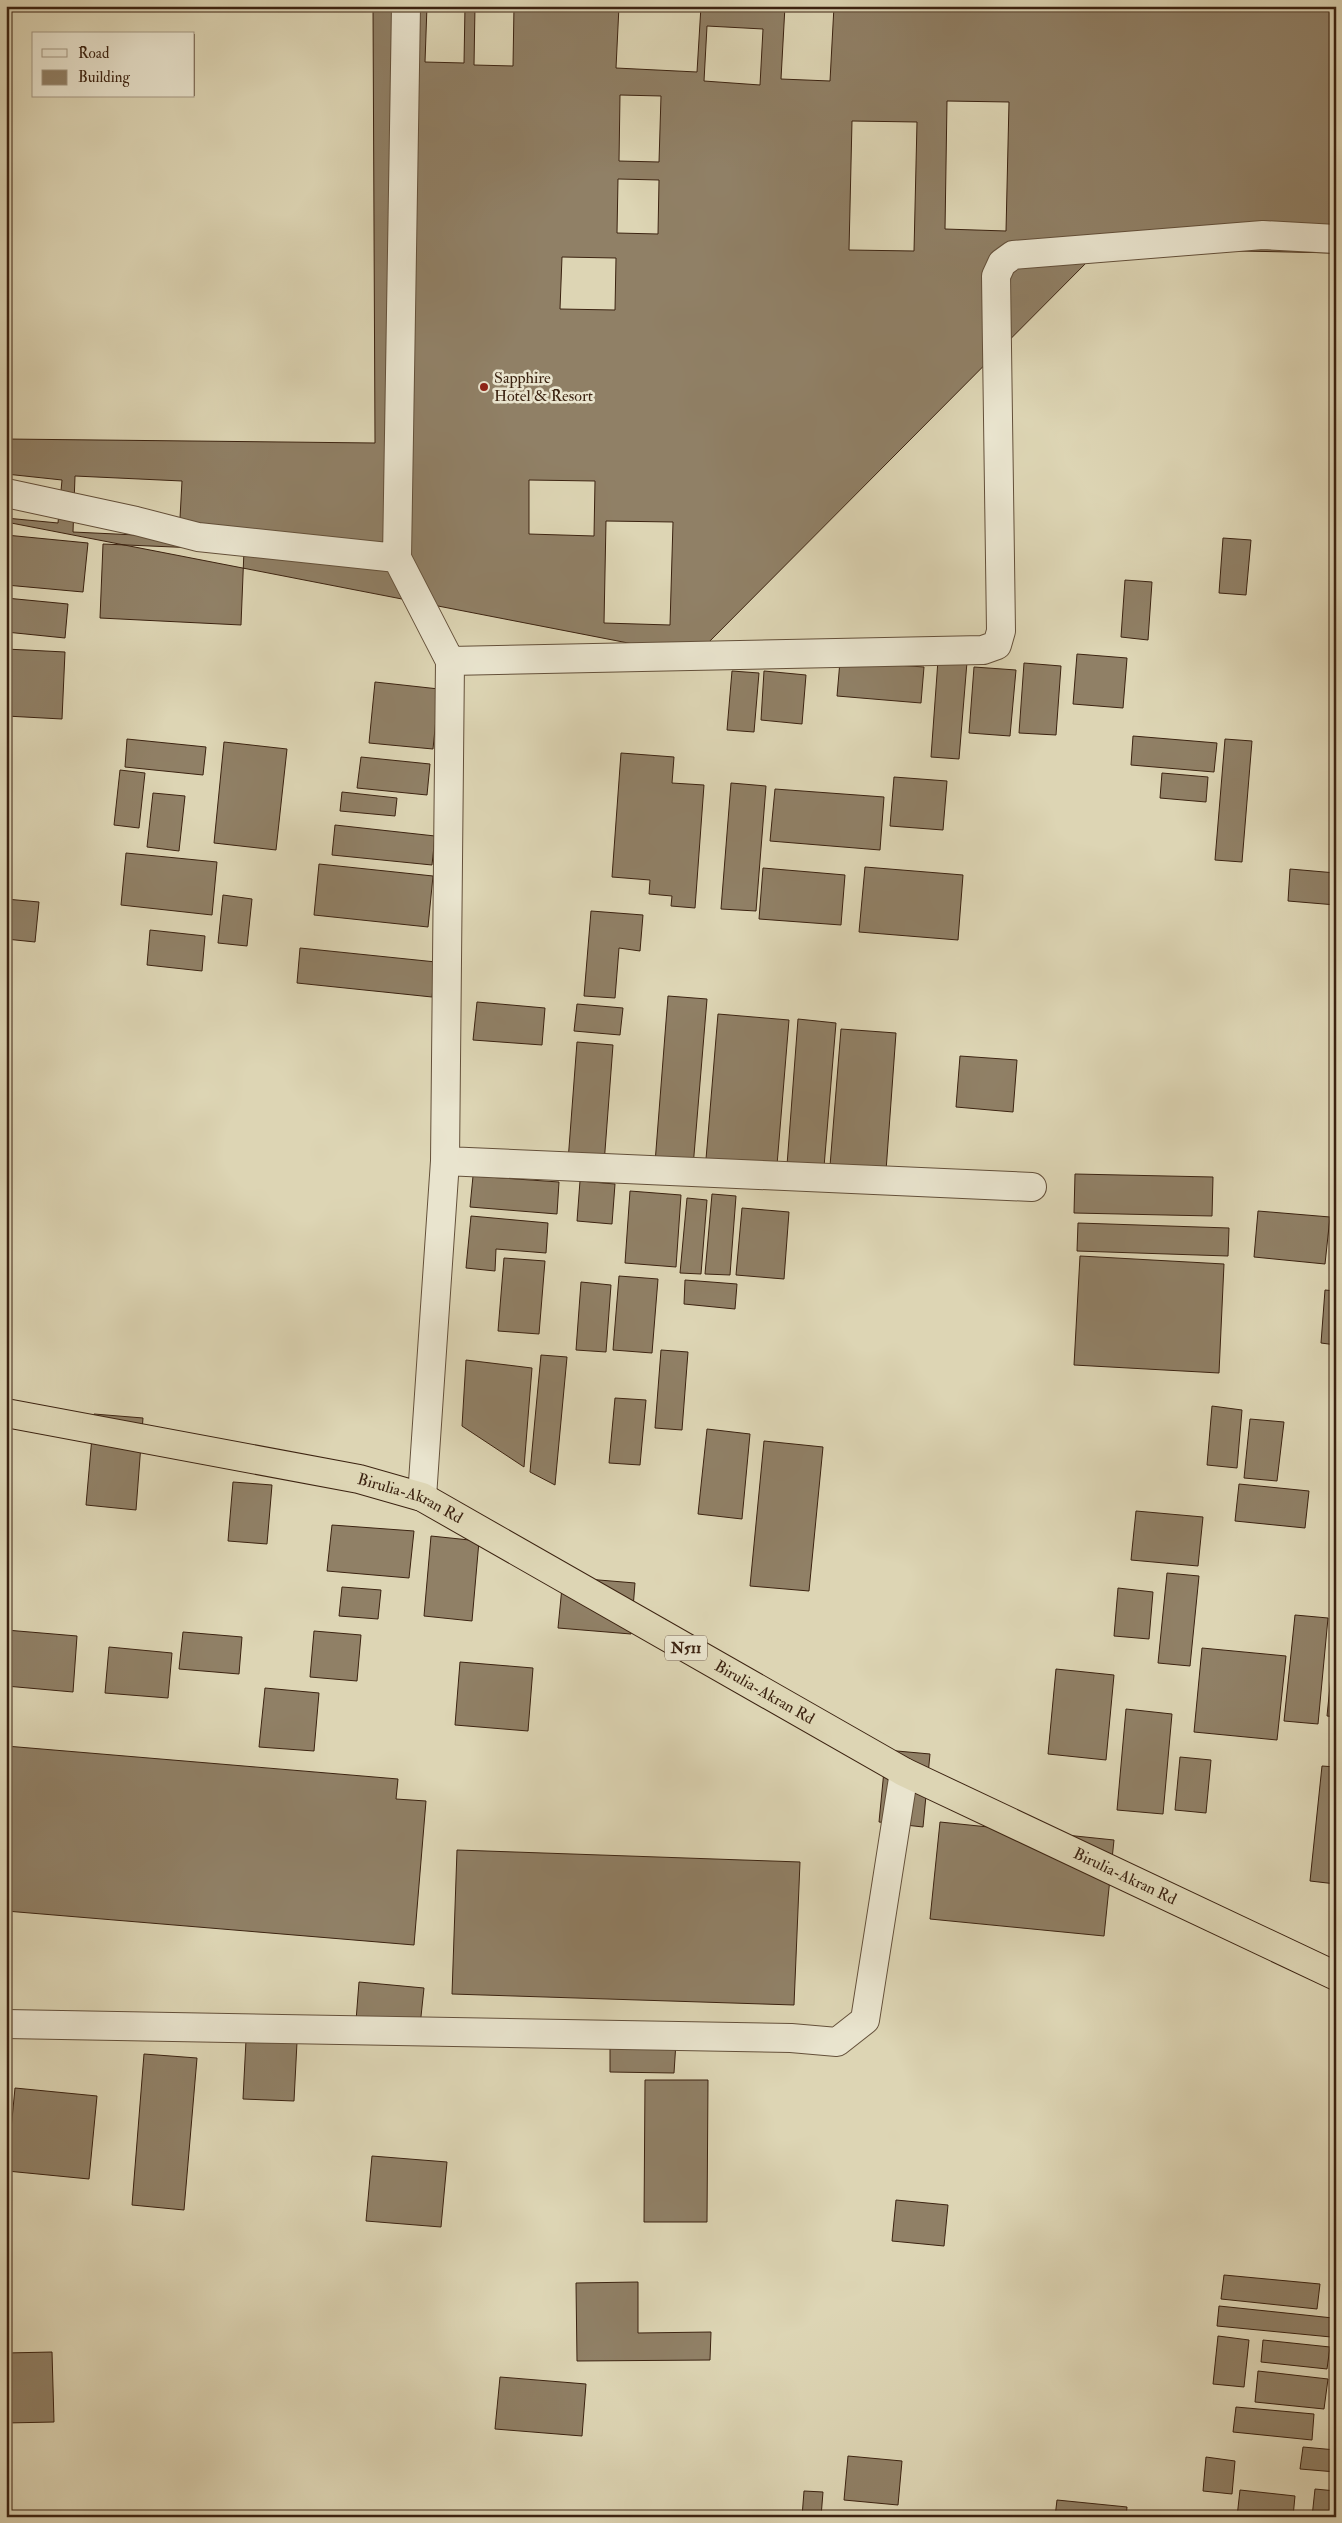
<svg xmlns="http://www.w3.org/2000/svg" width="1342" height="2523" viewBox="0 0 1342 2523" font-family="'IM FELL Double Pica',serif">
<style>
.building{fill:#908066;stroke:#3c2311;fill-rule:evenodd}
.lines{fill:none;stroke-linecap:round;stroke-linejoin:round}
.minor-casing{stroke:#64503a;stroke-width:30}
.highway-casing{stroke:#3c2311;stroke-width:30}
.minor{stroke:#e9e4ce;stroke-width:28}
.highway{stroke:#ddd5b4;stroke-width:28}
.poi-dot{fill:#8f2418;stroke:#e9e4ce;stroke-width:2}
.labels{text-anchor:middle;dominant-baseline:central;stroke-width:5;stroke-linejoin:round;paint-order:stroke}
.shield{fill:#e9e4ce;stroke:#705d4a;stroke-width:1}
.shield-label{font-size:15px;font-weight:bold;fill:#3c2311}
.poi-label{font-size:16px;fill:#3c2311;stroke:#e9e4ce;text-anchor:start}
.street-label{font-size:16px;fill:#3c2311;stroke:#e9e4ce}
</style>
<rect width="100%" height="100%" fill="#ddd5b4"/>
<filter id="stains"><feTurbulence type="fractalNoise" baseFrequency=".004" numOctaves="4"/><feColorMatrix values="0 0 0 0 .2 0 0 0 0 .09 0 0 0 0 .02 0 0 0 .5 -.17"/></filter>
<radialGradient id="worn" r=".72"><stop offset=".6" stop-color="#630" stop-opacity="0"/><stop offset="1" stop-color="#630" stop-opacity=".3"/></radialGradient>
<!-- building -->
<path class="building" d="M6 6H373L375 443 6 439ZM34 34H194V96H34Z
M6 6H1336V253L1101 248 695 656 6 522ZM34 34H194V96H34Z
M427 6H465L464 63 425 62Z
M475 6H514L513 66 474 65Z
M619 6H701L697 72 616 68Z
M785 6H834L830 81 781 79Z
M707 26 763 29 760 85 704 81Z
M620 95 661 96 659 162 619 161Z
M947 101 1009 102 1006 231 945 229Z
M852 121 917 122 914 251 849 250Z
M618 179 659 180 658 234 617 233Z
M562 257 616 258 615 310 560 309Z
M6 474 62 480 58 523 6 518Z
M75 476 182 481 179 537 73 532Z
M529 480 595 481 594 536 529 534Z
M606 521 673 522 670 625 604 623Z
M6 535 88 543 83 592 6 585Z
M1223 538 1251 540 1246 595 1219 593Z
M103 544 244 550 241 625 100 618Z
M1125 580 1152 582 1148 640 1121 637Z
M6 598 68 604 65 638 6 632Z
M6 649 65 652 62 719 6 716Z
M1077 654 1127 658 1123 708 1073 704Z
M938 660 967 662 959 759 931 757Z
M840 661 924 667 921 703 837 696Z
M1024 663 1061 666 1056 735 1019 733Z
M974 667 1016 670 1010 736 969 733Z
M732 671 759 673 754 732 727 730Z
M764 671 806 675 802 724 761 720Z
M375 682 439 689 433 749 369 743Z
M1133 736 1217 743 1214 772 1131 765Z
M127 739 206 747 203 775 125 767Z
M1225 739 1252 741 1242 862 1215 860Z
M224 742 287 749 276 850 214 843Z
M621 753 674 757 672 783 704 785 695 908 671 906 672 896 649 894 650 880 612 877Z
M361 757 430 764 427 795 357 788Z
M120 770 145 773 139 828 114 825Z
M1162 773 1208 777 1206 802 1160 798Z
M894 777 947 781 943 830 890 826Z
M731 783 766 786 756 911 721 909Z
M775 789 884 797 880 850 770 841Z
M342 792 397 798 395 816 340 811Z
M153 793 185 796 179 851 147 847Z
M335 825 435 836 432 865 332 855Z
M126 853 217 862 212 915 121 905Z
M319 864 433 876 428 927 314 915Z
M865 867 963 875 958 940 859 932Z
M763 868 845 875 841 925 759 919Z
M1290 869 1336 873V905L1288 901Z
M223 895 252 899 247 946 218 943Z
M6 899 39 902 35 942 6 939Z
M591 911 643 915 640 951 619 948 615 998 584 996Z
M150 930 205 936 202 971 147 965Z
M300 948 436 962 432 997 297 983Z
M668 996 707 999 693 1167 655 1163Z
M477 1002 545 1008 542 1045 473 1040Z
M577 1004 623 1008 620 1035 574 1031Z
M718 1014 789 1020 777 1165 706 1159Z
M798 1019 836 1023 824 1167 787 1165Z
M841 1029 896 1033 886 1171 830 1166Z
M577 1042 613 1045 604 1164 568 1161Z
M960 1056 1017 1060 1013 1112 956 1107Z
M1075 1174 1213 1177 1212 1216 1074 1213Z
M473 1176 559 1182 557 1214 470 1207Z
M580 1181 615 1184 612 1224 577 1221Z
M630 1191 681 1195 676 1267 625 1263Z
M712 1194 736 1196 730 1275 705 1274Z
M687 1198 707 1200 701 1274 680 1273Z
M742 1208 789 1212 784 1279 736 1275Z
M1258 1211 1330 1217 1325 1264 1254 1257Z
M471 1216 548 1223 546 1253 496 1249 495 1271 466 1268Z
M1078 1223 1229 1228 1228 1256 1077 1251Z
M1080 1256 1224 1264 1219 1373 1074 1365Z
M504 1258 545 1261 539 1334 498 1331Z
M619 1276 658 1279 652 1353 613 1350Z
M685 1280 737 1284 735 1309 684 1304Z
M581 1282 611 1285 606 1352 576 1350Z
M1325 1290 1336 1291V1345L1321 1343Z
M661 1350 688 1352 682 1430 655 1428Z
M541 1355 567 1357 555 1485 530 1472Z
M466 1360 532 1368 524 1467 462 1426Z
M615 1398 646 1400 640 1465 609 1463Z
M1212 1406 1242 1410 1237 1468 1207 1465Z
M94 1414 143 1418 136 1510 86 1505Z
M1250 1419 1284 1422 1277 1481 1244 1478Z
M707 1429 750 1434 742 1519 698 1514Z
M764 1441 823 1447 809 1591 750 1586Z
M233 1482 272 1485 267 1544 228 1541Z
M1239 1484 1309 1491 1305 1528 1235 1521Z
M1136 1511 1203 1517 1198 1566 1131 1560Z
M332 1525 414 1531 409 1578 327 1571Z
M431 1536 479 1541 472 1621 424 1616Z
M1167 1573 1199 1576 1190 1666 1158 1663Z
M563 1577 635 1583 631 1634 558 1628Z
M342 1587 381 1590 378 1619 339 1616Z
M1118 1588 1153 1592 1149 1639 1114 1636Z
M1295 1615 1328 1618 1318 1724 1284 1721Z
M1336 1626V1717L1327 1716Z
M6 1630 77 1636 73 1692 6 1686Z
M314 1631 361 1635 357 1681 310 1677Z
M183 1632 242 1637 239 1674 179 1669Z
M109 1647 172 1653 168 1698 105 1693Z
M1202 1648 1286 1656 1277 1740 1194 1732Z
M460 1662 533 1668 528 1731 455 1725Z
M1056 1669 1114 1675 1106 1760 1048 1754Z
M265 1688 319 1693 314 1751 259 1747Z
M1126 1709 1172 1714 1163 1814 1117 1810Z
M6 1746 398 1779 396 1799 426 1801 414 1945 6 1911Z
M886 1750 930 1754 923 1827 879 1822Z
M1180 1757 1211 1760 1206 1813 1175 1810Z
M1322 1766 1336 1767V1884L1310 1881Z
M940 1822 1114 1840 1104 1936 930 1919Z
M457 1850 800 1862 794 2005 452 1994Z
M359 1982 424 1988 420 2026 356 2021Z
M246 2040 297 2042 294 2101 243 2099Z
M610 2041 676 2042 674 2073 610 2072Z
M144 2054 197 2058 184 2210 132 2205Z
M645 2080H708L707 2222H644Z
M15 2088 97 2096 89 2179 7 2171Z
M372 2156 447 2162 441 2227 366 2221Z
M896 2200 948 2205 944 2246 892 2241Z
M1224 2275 1320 2284 1317 2309 1221 2299Z
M638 2282V2333L711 2332 710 2360 577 2361 576 2283Z
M1219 2306 1333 2318 1331 2337 1217 2326Z
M1218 2336 1249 2340 1244 2387 1213 2384Z
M1263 2340 1330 2347 1327 2369 1261 2362Z
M52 2352 54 2422 6 2423V2353Z
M1258 2371 1328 2379 1324 2409 1255 2402Z
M500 2377 586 2384 582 2436 495 2429Z
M1236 2407 1314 2414 1312 2440 1233 2432Z
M1303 2447 1336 2450V2472L1300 2469Z
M848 2456 902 2461 898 2505 844 2500Z
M1206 2457 1235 2461 1232 2494 1203 2491Z
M1315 2489 1336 2491V2517H1312Z
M1240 2490 1295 2496 1293 2517H1237Z
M804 2491 823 2492 821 2517H802Z
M1057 2500 1127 2507 1126 2517H1055Z"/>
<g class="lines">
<defs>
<path id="minor" d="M406 6 397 558 450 661 445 1161 422 1497
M6 493 136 521 198 537 397 558
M450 661 983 650 997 645 1001 631 996 276 1002 263 1013 255 1263 235 1336 239
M445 1161 1032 1187
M6 2024 791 2038 837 2042 865 2020 904 1772"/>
<g id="highway">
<path id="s1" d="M6 1413 359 1479 422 1497 904 1772 1336 1976"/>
</g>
</defs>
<!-- minor casing -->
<use href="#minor" class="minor-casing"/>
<!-- highway casing -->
<use href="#highway" class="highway-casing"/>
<!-- minor -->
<use href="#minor" class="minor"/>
<!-- highway -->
<use href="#highway" class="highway"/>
</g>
<!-- markers -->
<circle class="poi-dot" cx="484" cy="387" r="5"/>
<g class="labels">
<!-- shield labels -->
<rect class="shield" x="665" y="1635.5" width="42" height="25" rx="4"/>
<g class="shield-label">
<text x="686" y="1648">N511</text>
</g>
<!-- poi labels -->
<g class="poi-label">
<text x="494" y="378">Sapphire<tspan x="494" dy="18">Hotel &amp; Resort</tspan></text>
</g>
<!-- street labels -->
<g class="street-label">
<text stroke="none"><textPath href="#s1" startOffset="414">Birulia-Akran Rd</textPath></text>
<text stroke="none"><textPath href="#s1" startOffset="819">Birulia-Akran Rd</textPath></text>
<text stroke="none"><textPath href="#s1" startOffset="1224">Birulia-Akran Rd</textPath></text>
</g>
</g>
<!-- margin -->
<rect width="1342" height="2523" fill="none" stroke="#ddd5b4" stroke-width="25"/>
<rect x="8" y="8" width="1327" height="2508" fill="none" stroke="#3c2311" stroke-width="2.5"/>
<rect x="12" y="12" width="1317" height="2498" fill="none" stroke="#3c2311"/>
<!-- legend -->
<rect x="32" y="32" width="162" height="65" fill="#e9e4ce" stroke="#a49782"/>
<rect x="42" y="49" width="25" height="8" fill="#e9e4ce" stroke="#a49782"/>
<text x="78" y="58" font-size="15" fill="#3c2311">Road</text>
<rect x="42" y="70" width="25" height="15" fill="#908066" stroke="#a49782"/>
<text x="78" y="82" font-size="15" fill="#3c2311">Building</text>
<rect width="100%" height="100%" filter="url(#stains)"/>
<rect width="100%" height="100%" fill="url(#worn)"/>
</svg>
